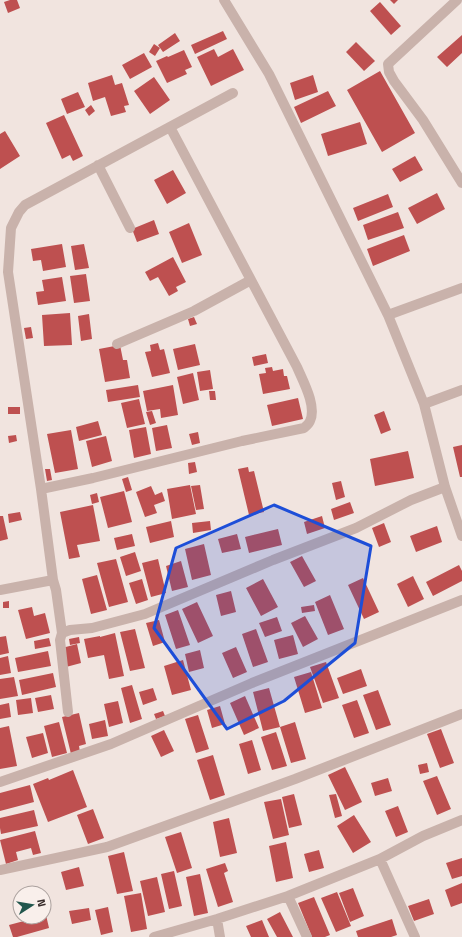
<svg xmlns="http://www.w3.org/2000/svg" width="462" height="937" viewBox="0 0 462 937" font-family="'Titillium Web',sans-serif">
<style>
.building{fill:#be5050}
.lines{fill:none;stroke-linecap:round;stroke-linejoin:round}
.minor{stroke:#c9b2ab;stroke-width:10}
.marked{fill:#1d4ed8;fill-opacity:0.2;stroke:#1d4ed8;stroke-width:3;stroke-linejoin:round}
</style>
<rect width="100%" height="100%" fill="#f1e4df"/>
<!-- building -->
<path class="building" d="M10 0H17L20 8 8 13 4 2Z
M390 0H398L394 4Z
M380 2 401 26 391 35 370 11Z
M223 31 227 39 195 54 191 45Z
M175 33 180 41 163 52 158 45Z
M462 35V53L447 67 437 57Z
M356 42 375 61 364 71 346 52Z
M154 44 160 48 155 56 149 52Z
M214 49 218 57 233 49 244 70 211 86 197 57Z
M184 50 192 67 185 70 187 74 167 83 156 61 167 56 168 57Z
M144 53 152 67 130 79 122 65Z
M380 71 415 133 382 152 347 90Z
M112 75 115 85 122 83 129 105 124 106 126 112 111 116 105 97 93 101 88 83Z
M313 75 318 92 295 100 290 83Z
M154 77 170 100 150 114 134 91Z
M328 91 336 106 301 123 294 107Z
M78 92 85 107 67 114 61 99Z
M91 105 95 111 89 116 85 110Z
M64 115 83 156 73 161 70 155 62 159 46 123Z
M360 122 367 144 328 156 321 134Z
M5 131 20 156 0 169V134Z
M415 156 423 170 400 182 392 169Z
M173 170 186 193 167 204 154 180Z
M437 193 445 209 417 224 408 208Z
M388 194 393 207 358 221 353 208Z
M398 212 404 228 368 240 363 225Z
M154 220 159 234 137 242 132 229Z
M189 223 202 255 182 263 169 232Z
M404 235 410 251 373 266 367 249Z
M62 244 66 267 43 271 41 260 33 261 31 249Z
M84 244 89 268 75 270 71 246Z
M173 257 186 282 176 287 178 291 169 296 158 277 150 281 145 272Z
M86 274 90 301 74 303 70 276Z
M62 277 66 301 38 305 36 292 44 291 42 280Z
M70 313 72 345 44 346 42 315Z
M89 314 92 339 81 341 78 316Z
M194 317 197 324 190 326 188 319Z
M31 327 33 338 26 339 24 328Z
M158 343 160 350 164 349 170 373 152 377 145 352 151 351 150 345Z
M195 344 200 365 178 370 173 349Z
M120 345 123 360H127L130 378 105 382 99 349Z
M266 354 268 363 254 366 252 357Z
M272 367 273 371 283 369 284 376H287L290 389 263 394 259 374 266 373 265 368Z
M210 370 213 389 200 391 197 372Z
M193 373 199 400 183 404 177 377Z
M138 385 140 397 108 402 106 390Z
M173 385 178 415 161 418 160 409 147 411 143 391Z
M209 391H215L216 400H210Z
M298 398 303 419 272 426 267 405Z
M139 399 145 424 127 428 121 403Z
M8 407H20V414H8Z
M152 411 156 423 150 425 146 412Z
M384 411 391 430 381 434 374 415Z
M98 421 102 435 79 441 76 427Z
M167 425 172 448 156 451 152 428Z
M146 427 151 454 134 458 129 430Z
M71 430 78 469 55 473 47 434Z
M198 432 200 443 192 445 189 434Z
M16 435 17 441 9 443 8 436Z
M106 436 112 461 92 467 86 441Z
M462 445V477H460L453 447Z
M408 451 414 478 375 486 370 459Z
M195 462 197 472 189 474 188 463Z
M248 467 249 472 254 471 264 512 249 515 238 469Z
M45 469H50L52 480 47 481Z
M128 477 132 490 126 492 122 479Z
M341 481 345 497 336 500 332 483Z
M190 485 196 514 172 519 167 489Z
M200 485 204 509 196 510 191 486Z
M151 486 155 495 162 492 165 501 154 505 157 513 145 517 136 492Z
M124 491 132 522 108 528 100 497Z
M97 493 99 502 92 504 90 495Z
M350 502 354 513 334 520 331 509Z
M93 505 100 541 77 545 80 557 69 559 60 512Z
M20 512 22 520 9 523 8 514Z
M0 516H3L8 539 0 541Z
M322 516 325 528 307 534 304 522Z
M171 521 174 537 150 543 146 527Z
M210 521 211 530 193 533 192 523Z
M384 523 391 542 379 547 372 528Z
M437 526 442 542 416 552 410 536Z
M278 529 282 545 249 553 245 537Z
M132 534 135 546 117 550 114 538Z
M237 534 241 549 222 553 218 539Z
M204 544 211 575 192 580 185 549Z
M135 552 141 571 126 576 120 557Z
M302 556 316 581 304 587 290 562Z
M116 559 128 602 109 607 97 563Z
M158 559 166 593 151 597 142 563Z
M181 561 188 587 172 591 166 566Z
M459 565 462 571V581L433 596 426 582Z
M97 575 107 610 91 614 82 579Z
M413 576 424 599 408 607 397 584Z
M363 578 379 612 364 619 348 585Z
M142 579 148 600 136 604 129 583Z
M263 579 278 607 261 616 246 588Z
M231 591 236 612 221 616 216 595Z
M330 595 344 629 328 635 315 602Z
M9 601V608H3V602Z
M197 602 213 636 198 643 182 609Z
M314 605 315 611 302 613 301 607Z
M32 607 34 616 45 613 50 633 26 639 18 610Z
M178 610 190 645 176 649 165 615Z
M305 616 318 639 303 647 291 623Z
M277 617 282 631 265 637 259 623Z
M159 620 165 642 153 646 146 623Z
M135 629 145 668 130 671 120 632Z
M256 629 268 662 253 667 242 634Z
M115 633 124 676 109 679 104 655 88 658 84 639 100 636V637Z
M293 635 298 654 279 659 274 640Z
M6 636 9 653 0 655V637Z
M79 637 80 643 70 645 69 639Z
M49 638 51 646 35 649 34 641Z
M77 644 81 663 66 667 62 648Z
M236 647 247 672 233 678 222 653Z
M200 650 204 668 189 672 185 654Z
M48 651 51 666 18 672 15 658Z
M8 656 11 673 0 675V658Z
M183 660 191 690 172 695 164 666Z
M326 662 339 698 323 703 310 667Z
M361 669 367 686 343 694 337 678Z
M311 672 322 708 305 713 294 677Z
M53 673 56 687 22 695 19 680Z
M14 677 18 696 0 699V679Z
M132 685 142 719 130 723 121 688Z
M153 688 157 700 143 705 139 692Z
M269 688 280 727 263 731 253 692Z
M378 690 391 725 376 730 363 695Z
M51 695 54 709 38 712 35 698Z
M245 696 259 728 244 735 230 703Z
M31 698 33 713 18 715 16 700Z
M357 700 369 733 354 738 342 705Z
M118 701 123 723 109 727 104 704Z
M9 703 11 717 0 719V705Z
M220 706 225 724 212 728 207 710Z
M163 711 165 716 156 719 154 714Z
M79 713 86 744 79 746 80 752 71 754 62 717Z
M198 715 209 749 196 753 185 719Z
M105 720 108 736 92 739 89 724Z
M59 722 67 753 52 757 44 726Z
M295 722 306 759 291 763 280 727Z
M9 726 17 766 0 769V728Z
M441 729 454 763 440 768 427 734Z
M164 730 174 751 161 757 151 736Z
M276 732 287 766 272 770 261 737Z
M43 733 48 753 32 758 26 737Z
M252 740 261 770 248 774 239 744Z
M213 755 225 795 210 800 197 760Z
M427 763 429 772 420 774 418 765Z
M345 767 362 802 345 810 328 775Z
M73 770 87 807 48 822 33 784 48 778 49 780Z
M437 776 451 809 437 815 423 781Z
M388 778 392 791 375 796 371 783Z
M30 785 34 802 0 811V793Z
M294 794 302 825 289 828 282 797Z
M336 794 342 816 335 818 329 795Z
M281 799 289 835 273 839 264 802Z
M398 806 408 832 396 837 385 811Z
M93 809 104 838 88 844 77 815Z
M34 810 38 826 1 834 0 828V818Z
M354 815 371 842 353 853 337 826Z
M229 818 237 853 220 857 213 822Z
M35 831 41 853 33 855 31 848 16 852 18 860 6 864 0 840Z
M181 832 192 868 177 873 165 837Z
M286 842 293 878 276 882 269 846Z
M319 850 324 868 309 872 304 854Z
M124 852 133 891 117 894 108 856Z
M462 858V876L452 879 446 863Z
M225 863 228 871 224 873 233 902 218 907 206 869Z
M79 867 84 886 66 890 61 872Z
M174 871 182 906 169 909 161 874Z
M200 874 208 913 194 916 186 877Z
M157 877 165 912 148 916 140 881Z
M462 883V903L451 907 445 890Z
M353 888 364 916 350 922 339 893Z
M337 892 351 926 336 932 321 898Z
M141 893 147 929 131 932 124 896Z
M314 897 330 935 325 937H312L298 903Z
M429 899 434 914 414 921 408 906Z
M108 907 113 932 101 935 95 910Z
M89 908 91 920 72 924 69 911Z
M280 912 293 937H277L267 919Z
M46 915 49 928 17 937H13L9 925 39 917H44V916Z
M392 919 397 935 391 937H358L356 931Z
M262 920 269 937H251L246 926Z"/>
<g class="lines">
<!-- minor -->
<path class="minor" d="M224 0 269 74 388 315 424 404 445 487 462 536
M457 0 388 64 389 72 394 81 423 120 462 183
M98 165 130 228
M388 315 462 288
M117 344 194 311 251 280
M424 404 462 390
M41 489 93 478 242 441 304 428C306 426 309 424 310 421 317 406 303 381 297 367L170 127
M53 580 41 489 8 272 11 228 19 212 25 205 233 93
M0 590 53 580 56 590 62 633 60 640 68 712
M62 633 70 630 92 628 145 614 273 560 356 528 411 500 445 487
M0 782 111 744 252 683 462 600
M380 859 415 937
M0 870 107 847 295 779 462 714
M288 896 307 937
M217 919 220 937
M154 937 217 919 288 896 380 859 423 836 462 820"/>
</g>
<!-- marked area -->
<path class="marked" d="M274 505 371 546 355 643 284 701 227 729 154 628 176 548Z"/>
<!-- north arrow -->
<g transform="translate(32 905) rotate(78)"><circle r="19" fill="#f9efeb" stroke="#aba19e"/>
<path d="M0-3L7 15L0 10L-7 15Z" fill="#22564d"/>
<text y="-6" font-size="11" font-weight="bold" text-anchor="middle" fill="#372b2a">N</text>
</g>
</svg>
